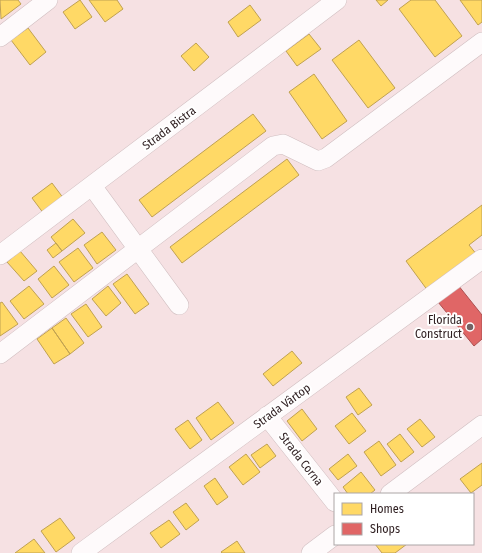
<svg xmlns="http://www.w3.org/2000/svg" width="482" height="553" viewBox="0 0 482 553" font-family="'Fira Sans Condensed',sans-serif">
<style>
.homes{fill:#ffd966;stroke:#c0a151}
.shops{fill:#e06666;stroke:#ab5051}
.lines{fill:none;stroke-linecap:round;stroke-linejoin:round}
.minor-casing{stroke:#d0bec0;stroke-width:20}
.minor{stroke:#fefafb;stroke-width:19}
.poi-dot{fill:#746264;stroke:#fff;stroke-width:1.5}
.labels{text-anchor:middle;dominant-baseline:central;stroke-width:4;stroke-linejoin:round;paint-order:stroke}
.street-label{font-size:12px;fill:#2e1e20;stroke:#fff}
.poi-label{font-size:12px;fill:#2e1e20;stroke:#fff;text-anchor:end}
</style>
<rect width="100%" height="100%" fill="#f6e1e3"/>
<!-- homes -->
<path class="homes" d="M0 0H18L21 4 1 19Z
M80 0 92 17 75 29 63 12Z
M89 0H117L123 9 105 22Z
M376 0H388L381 6Z
M411 0H435L462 36 435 57 399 9Z
M460 0H482V22L478 25Z
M250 5 261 20 238 37 228 22Z
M28 28 46 52 30 65 11 40Z
M309 34 321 49 297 66 286 51Z
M359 40 395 88 368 108 332 60Z
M196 43 209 57 194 71 181 56Z
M314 74 347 121 322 139 289 92Z
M253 114 266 131 152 217 139 200Z
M287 159 299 175 182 263 170 247Z
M52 183 64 199 44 214 32 198Z
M482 205V235L469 245 477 255 428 291 406 261Z
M73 219 85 233 62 251 51 237Z
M102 232 116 250 97 264 84 245Z
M56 243 62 251 53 258 47 250Z
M78 248 93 268 74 282 59 262Z
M20 251 37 271 24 281 7 262Z
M54 266 69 285 52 298 38 279Z
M127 274 149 304 135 314 113 284Z
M29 286 44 304 24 319 10 301Z
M108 286 121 303 106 316 92 299Z
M2 302 18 324 0 336V303Z
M86 304 102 327 88 337 71 314Z
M66 318 84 343 70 354 52 328Z
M52 328 70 354 54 364 37 339Z
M292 351 302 363 273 386 263 374Z
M359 388 372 405 358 415 346 397Z
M218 402 234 423 211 440 196 418Z
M302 409 317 429 302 441 287 421Z
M352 413 366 431 349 444 335 426Z
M420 419 435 437 422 447 407 429Z
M188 420 202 440 190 449 175 429Z
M400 434 414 452 401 462 387 444Z
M379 441 396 465 381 476 364 452Z
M267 444 276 456 260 468 251 455Z
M246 454 260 472 243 485 229 467Z
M348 454 357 466 338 480 329 469Z
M482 463V485L471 493 460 479Z
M361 472 375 490 370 494H348L343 487Z
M215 478 228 497 217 505 204 486Z
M186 503 199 520 186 530 173 512Z
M60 518 75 538 56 552 41 531Z
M169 520 180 534 161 548 150 533Z
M34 539 45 553H15Z
M237 541 245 553H222L221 552Z
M375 544H407L395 553H382Z"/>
<!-- shops -->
<path class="shops" d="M458 285 482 315V339L474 346 438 302Z"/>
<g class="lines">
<defs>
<path id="minor" d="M0 37 48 0
M92 186 179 305
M0 255 337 0
M0 354 273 146 283 144 318 161 326 158 482 42
M267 416 335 502
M390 494 482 425
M81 553 482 259
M311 553 335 535"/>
</defs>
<!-- minor casing -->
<use href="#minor" class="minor-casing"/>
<!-- minor -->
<use href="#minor" class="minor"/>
</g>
<!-- markers -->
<circle class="poi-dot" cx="470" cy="327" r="4"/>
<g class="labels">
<!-- street labels -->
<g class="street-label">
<text transform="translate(169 128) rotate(-37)">Strada Bistra</text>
<text transform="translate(282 406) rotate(-36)">Strada Vârtop</text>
<text transform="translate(301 459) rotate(52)">Strada Corna</text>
</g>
<!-- poi labels -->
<g class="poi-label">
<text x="462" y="320">Florida<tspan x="462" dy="14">Construct</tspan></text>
</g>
</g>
<!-- legend -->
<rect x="334" y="493" width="140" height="52" fill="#ffffff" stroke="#aba5a6"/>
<rect x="342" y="503" width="20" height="12" fill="#ffd966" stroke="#aba5a6"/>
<text x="370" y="513" font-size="12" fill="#2e1e20">Homes</text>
<rect x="342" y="523" width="20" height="12" fill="#e06666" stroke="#aba5a6"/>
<text x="370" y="533" font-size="12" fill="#2e1e20">Shops</text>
</svg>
